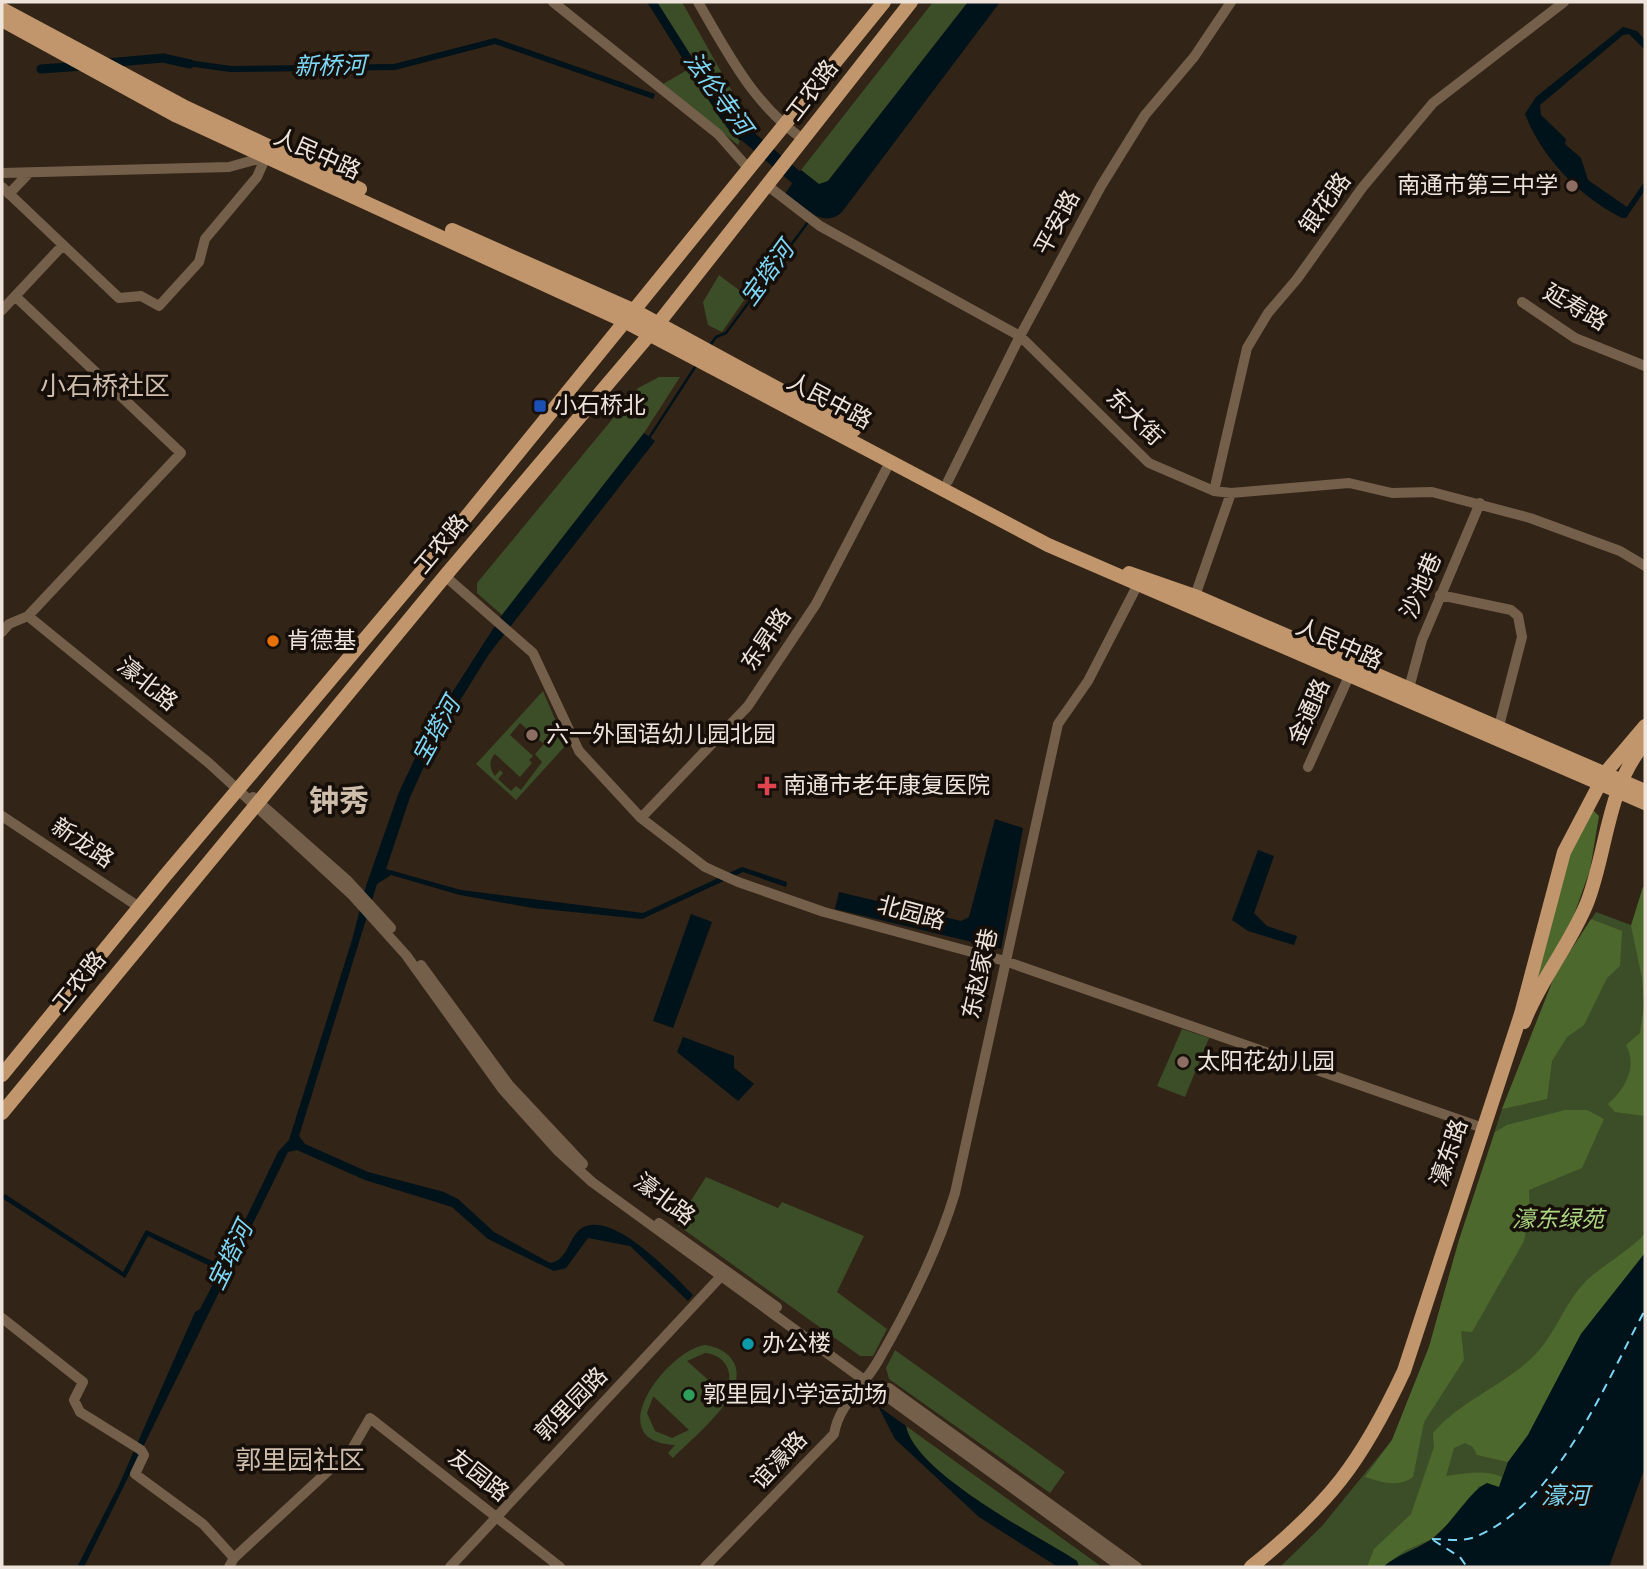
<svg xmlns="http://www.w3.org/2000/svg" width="1647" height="1569" viewBox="0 0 1647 1569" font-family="Spectral,'Noto Sans SC',serif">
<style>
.green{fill:#3c4e27;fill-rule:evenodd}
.forest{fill:#4d682d}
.water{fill:#00121a}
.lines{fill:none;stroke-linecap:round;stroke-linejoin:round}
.stream{stroke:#00121a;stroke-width:2.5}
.canal{stroke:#00121a;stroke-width:9}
.river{stroke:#00121a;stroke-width:14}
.ferry{stroke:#7dd8f7;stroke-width:2;stroke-dasharray:9 7;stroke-linecap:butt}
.minor{stroke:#745f4b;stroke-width:10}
.major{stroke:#c2966c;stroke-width:14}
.education-dot{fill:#8d6e63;stroke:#150e09;stroke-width:2.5}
.transit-dot{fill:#1a4fb4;stroke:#150e09;stroke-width:2.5}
.food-dot{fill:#e8710a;stroke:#150e09;stroke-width:2.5}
.health-dot{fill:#e0444e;stroke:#150e09;stroke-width:2.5}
.culture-dot{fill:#0f9aa8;stroke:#150e09;stroke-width:2.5}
.leisure-dot{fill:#2e9e5b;stroke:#150e09;stroke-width:2.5}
.labels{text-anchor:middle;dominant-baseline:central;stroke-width:7;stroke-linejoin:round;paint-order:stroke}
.street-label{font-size:23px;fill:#eee4db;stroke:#150e09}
.poi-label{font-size:23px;fill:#eee4db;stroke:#150e09;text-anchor:start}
.park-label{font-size:23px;font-style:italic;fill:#aed781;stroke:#150e09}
.water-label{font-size:24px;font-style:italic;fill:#7dd8f7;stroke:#150e09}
.quarter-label{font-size:26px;fill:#cfbdac;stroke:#150e09}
.district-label{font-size:30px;font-weight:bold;fill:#cfbdac;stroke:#150e09}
</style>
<rect width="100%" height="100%" fill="#322416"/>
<!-- green -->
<path class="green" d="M657 2H682L746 116 749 127 746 134 726 111Z
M933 2H968L828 181 819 185 801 170Z
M689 69 720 118 740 141 738 145 663 84Z
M719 275 747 296 722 332 708 325 703 302Z
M659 377H680L644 433 502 615 477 593V583L638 388Z
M543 691 566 745 516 800 476 764ZM520 723 544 744 535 754 542 762 521 790 516 786 511 791 498 779 503 773 500 770 495 776C489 769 489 759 495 754L520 777 532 763 529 760 533 756 510 735Z
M1643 887 1645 1253 1581 1334 1528 1435 1508 1462 1499 1488 1467 1505 1432 1539 1383 1567H1280L1322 1526 1392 1440 1429 1347 1459 1240 1502 1109 1555 975 1596 912 1631 925Z
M1182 1029 1209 1038 1185 1097 1157 1086Z
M706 1177 778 1208 782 1202 864 1236 837 1292 887 1329 873 1356H860L676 1224Z
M705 1345C716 1347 726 1350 733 1361 752 1392 693 1437 673 1458L668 1453 675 1445C599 1442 666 1351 705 1345ZM705 1353C727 1355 736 1376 724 1394L687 1361ZM653 1397H654L689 1430 672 1438 655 1431 647 1413Z
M895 1350 1065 1472 1050 1493 889 1379 886 1368Z
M906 1426 1102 1567H1079L1077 1561C1036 1535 915 1473 906 1426Z"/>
<!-- forest -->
<path class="forest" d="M1593 810 1599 816 1590 870 1565 940 1535 983 1567 859Z
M1643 887 1645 888V1116L1615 1112 1608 1104C1625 1089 1638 1067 1626 1045L1640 1033 1644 1005 1642 978 1631 926Z
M1591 919 1622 931 1620 966 1607 978 1584 1025 1567 1037 1552 1061 1547 1099 1502 1109 1555 975Z
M1565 1110H1587L1604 1119 1582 1168 1529 1190 1530 1213 1524 1241 1472 1332 1461 1331 1464 1360 1424 1422 1413 1477C1398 1488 1382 1482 1365 1477L1392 1440 1429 1347 1459 1240 1495 1132 1507 1125Z
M1645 1233V1253L1581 1334 1528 1435 1508 1462 1477 1455 1473 1447 1465 1443 1454 1448 1446 1476C1466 1474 1483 1469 1502 1477L1499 1488 1479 1486 1467 1505 1432 1539 1406 1550 1383 1567H1367L1374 1549 1411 1514 1434 1447 1433 1433C1464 1398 1503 1387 1535 1355 1556 1333 1565 1302 1587 1280 1600 1268 1638 1244 1645 1233Z"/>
<!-- water -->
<path class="water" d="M647 2H657L726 111 746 134 740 141 720 118Z
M968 2H1000L842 212C823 230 803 206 785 194L801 170 819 184 828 181Z
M1623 27 1637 31 1645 40V50L1629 34 1623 35 1540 105 1541 115 1566 139 1565 144 1581 158 1588 180 1627 207 1645 181V190L1626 218H1622C1580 197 1542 158 1525 114L1536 97Z
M495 38 655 94 653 99 495 44 395 70 230 72 180 65 181 59 231 66 394 64Z
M644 433 655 441 489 654 439 734 410 797 386 869 461 890 643 913 742 867 787 882 786 887 743 872 642 919 533 908 460 895 391 875 377 884 299 1136 305 1144 368 1172 444 1192 458 1199 494 1232 550 1263C569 1260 568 1237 582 1228 613 1209 674 1276 693 1295L688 1301 630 1246 588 1238 566 1268 554 1271 488 1239 452 1207 365 1180 297 1150 288 1152 84 1567H77L119 1485 195 1312 200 1309 220 1271 148 1236 125 1278 2 1198 5 1194 123 1272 146 1230 223 1266 278 1152 289 1140 352 940 366 886 399 792 430 727 502 615Z
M995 819 1023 828 1001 949 835 909 839 892 961 921 969 917Z
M1258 850 1274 856 1254 913 1267 926 1297 936 1294 945 1248 931 1232 920Z
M691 914 712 922 673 1028 653 1021Z
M683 1037 734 1056V1068L754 1084 738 1101 677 1052Z
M1645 1253V1467L1609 1567H1383C1398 1554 1416 1550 1432 1539 1450 1527 1470 1490 1487 1483L1499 1487 1508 1462 1528 1435 1581 1334Z
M878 1406 906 1426C915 1473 1036 1535 1077 1561L1079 1567H1058L979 1517 895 1439Z"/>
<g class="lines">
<!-- stream -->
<path class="stream" d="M711 344 716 337 726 333 808 222
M649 438 697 364"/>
<!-- canal -->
<path class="canal" d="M107 63 163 58 190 64
M41 69 83 66"/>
<!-- river -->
<path class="river" d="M732 123 810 189"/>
<!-- ferry -->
<path class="ferry" d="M1432 1539C1445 1539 1463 1542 1475 1537 1558 1503 1605 1383 1645 1310
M1433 1540 1460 1557 1467 1567"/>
<!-- minor -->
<path class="minor" d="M553 2 718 134 748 168
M698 2C728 54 754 105 804 140
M2 173 229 167 265 157
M768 186 820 226 1020 336 1149 463 1214 491 1231 493 1349 483 1392 493 1432 492 1530 518 1620 551 1645 566
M2 187 119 298 141 296 159 306 199 262 205 239 257 177 269 150
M9 194 28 174
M1522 302 1575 338 1645 366
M2 310 63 245
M948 481 1020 336 1101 186 1145 115 1194 57 1231 2
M1214 491 1247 348 1268 313 1297 279 1362 188 1433 103 1564 2
M445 576 533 653 579 751 641 818 705 867 738 882 824 912 1005 961 1483 1128
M1440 595 1511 610 1518 616 1522 637 1499 726
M1195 596 1231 493
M28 616 210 764 351 894 406 955 503 1090 557 1150 592 1182 1121 1567
M2 632 9 624 28 616 181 453 15 296
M1409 688 1422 640 1480 503
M1308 767 1350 674
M253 797 347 880 391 928
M2 816 139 907
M641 818 748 706 816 604 891 460
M421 965 509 1085 583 1164
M659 1223 777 1307
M2 1318 83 1382 74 1400 80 1412 141 1450 144 1455 135 1474 203 1524 234 1558
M889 1388 1137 1567
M229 1567 234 1558 352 1449 370 1418 560 1567
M450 1567 724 1273
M705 1567 834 1434C839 1404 864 1386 878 1361 907 1311 938 1249 955 1193L1058 724 1088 681 1137 586"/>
<!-- major -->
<path class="major" d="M2 9 183 106 360 189
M2 20 177 116 626 322 1048 545 1645 803
M452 230 635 311 854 430
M1129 573 1195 596 1645 791
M1524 1022C1540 980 1570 945 1587 903 1607 852 1607 786 1645 743
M2 1075 164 877 428 564 884 2
M2 1113 445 576 650 334 911 2
M1251 1567C1330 1503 1361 1463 1404 1371L1521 1014 1564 852 1606 772 1645 726"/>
</g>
<!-- markers -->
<g class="education-dot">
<circle cx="1572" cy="186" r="7"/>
<circle cx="532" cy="735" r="7"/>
<circle cx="1183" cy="1062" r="7"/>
</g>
<rect class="transit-dot" x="533" y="399" width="14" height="14" rx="3.5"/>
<circle class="food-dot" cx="273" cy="641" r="7"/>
<path class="health-dot" d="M763.5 775.5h7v7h7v7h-7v7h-7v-7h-7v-7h7z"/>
<circle class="culture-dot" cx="748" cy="1344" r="7"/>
<circle class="leisure-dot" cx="689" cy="1395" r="7"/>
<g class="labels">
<!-- street labels -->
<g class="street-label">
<text transform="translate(813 91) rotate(-53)">工农路</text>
<text transform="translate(317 155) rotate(24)">人民中路</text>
<text transform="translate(1326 204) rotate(-54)">银花路</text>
<text transform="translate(1058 223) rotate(-62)">平安路</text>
<text transform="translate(1575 308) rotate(30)">延寿路</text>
<text transform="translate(829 402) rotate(28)">人民中路</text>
<text transform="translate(1134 418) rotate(44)">东大街</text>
<text transform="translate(442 545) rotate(-50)">工农路</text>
<text transform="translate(1422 586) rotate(-67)">沙池巷</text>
<text transform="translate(767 640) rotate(-56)">东昇路</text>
<text transform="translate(1339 645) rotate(24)">人民中路</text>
<text transform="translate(147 685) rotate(39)">濠北路</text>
<text transform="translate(1310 712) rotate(-66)">金通路</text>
<text transform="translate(82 844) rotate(34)">新龙路</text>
<text transform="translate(911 914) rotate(15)">北园路</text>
<text transform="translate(981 974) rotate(-78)">东赵家巷</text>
<text transform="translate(80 982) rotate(-51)">工农路</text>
<text transform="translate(1450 1153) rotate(-71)">濠东路</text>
<text transform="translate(664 1200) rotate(37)">濠北路</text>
<text transform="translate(572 1405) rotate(-46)">郭里园路</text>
<text transform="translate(780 1461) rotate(-47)">谊濠路</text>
<text transform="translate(478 1476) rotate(38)">友园路</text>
</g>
<!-- poi labels -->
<g class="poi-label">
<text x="1558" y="186" text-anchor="end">南通市第三中学</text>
<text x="554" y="406">小石桥北</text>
<text x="287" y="641">肯德基</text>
<text x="546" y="735">六一外国语幼儿园北园</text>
<text x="783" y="786">南通市老年康复医院</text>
<text x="1197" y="1062">太阳花幼儿园</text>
<text x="762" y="1344">办公楼</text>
<text x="703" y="1395">郭里园小学运动场</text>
</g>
<!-- park labels -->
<g class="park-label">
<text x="1558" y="1220">濠东绿苑</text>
</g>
<!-- water labels -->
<g class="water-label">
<text transform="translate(330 67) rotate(-1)">新桥河</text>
<text transform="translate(717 94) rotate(54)">法伦寺河</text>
<text transform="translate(768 274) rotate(-54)">宝塔河</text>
<text transform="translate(437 731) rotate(-61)">宝塔河</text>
<text transform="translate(231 1256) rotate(-64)">宝塔河</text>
<text x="1565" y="1497">濠河</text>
</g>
<!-- quarter labels -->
<g class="quarter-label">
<text x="105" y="387">小石桥社区</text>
<text x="300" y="1461">郭里园社区</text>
</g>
<!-- district labels -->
<g class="district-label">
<text x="339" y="802">钟秀</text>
</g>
</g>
<!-- border -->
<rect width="1647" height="1569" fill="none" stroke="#eee4db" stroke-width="7"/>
</svg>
